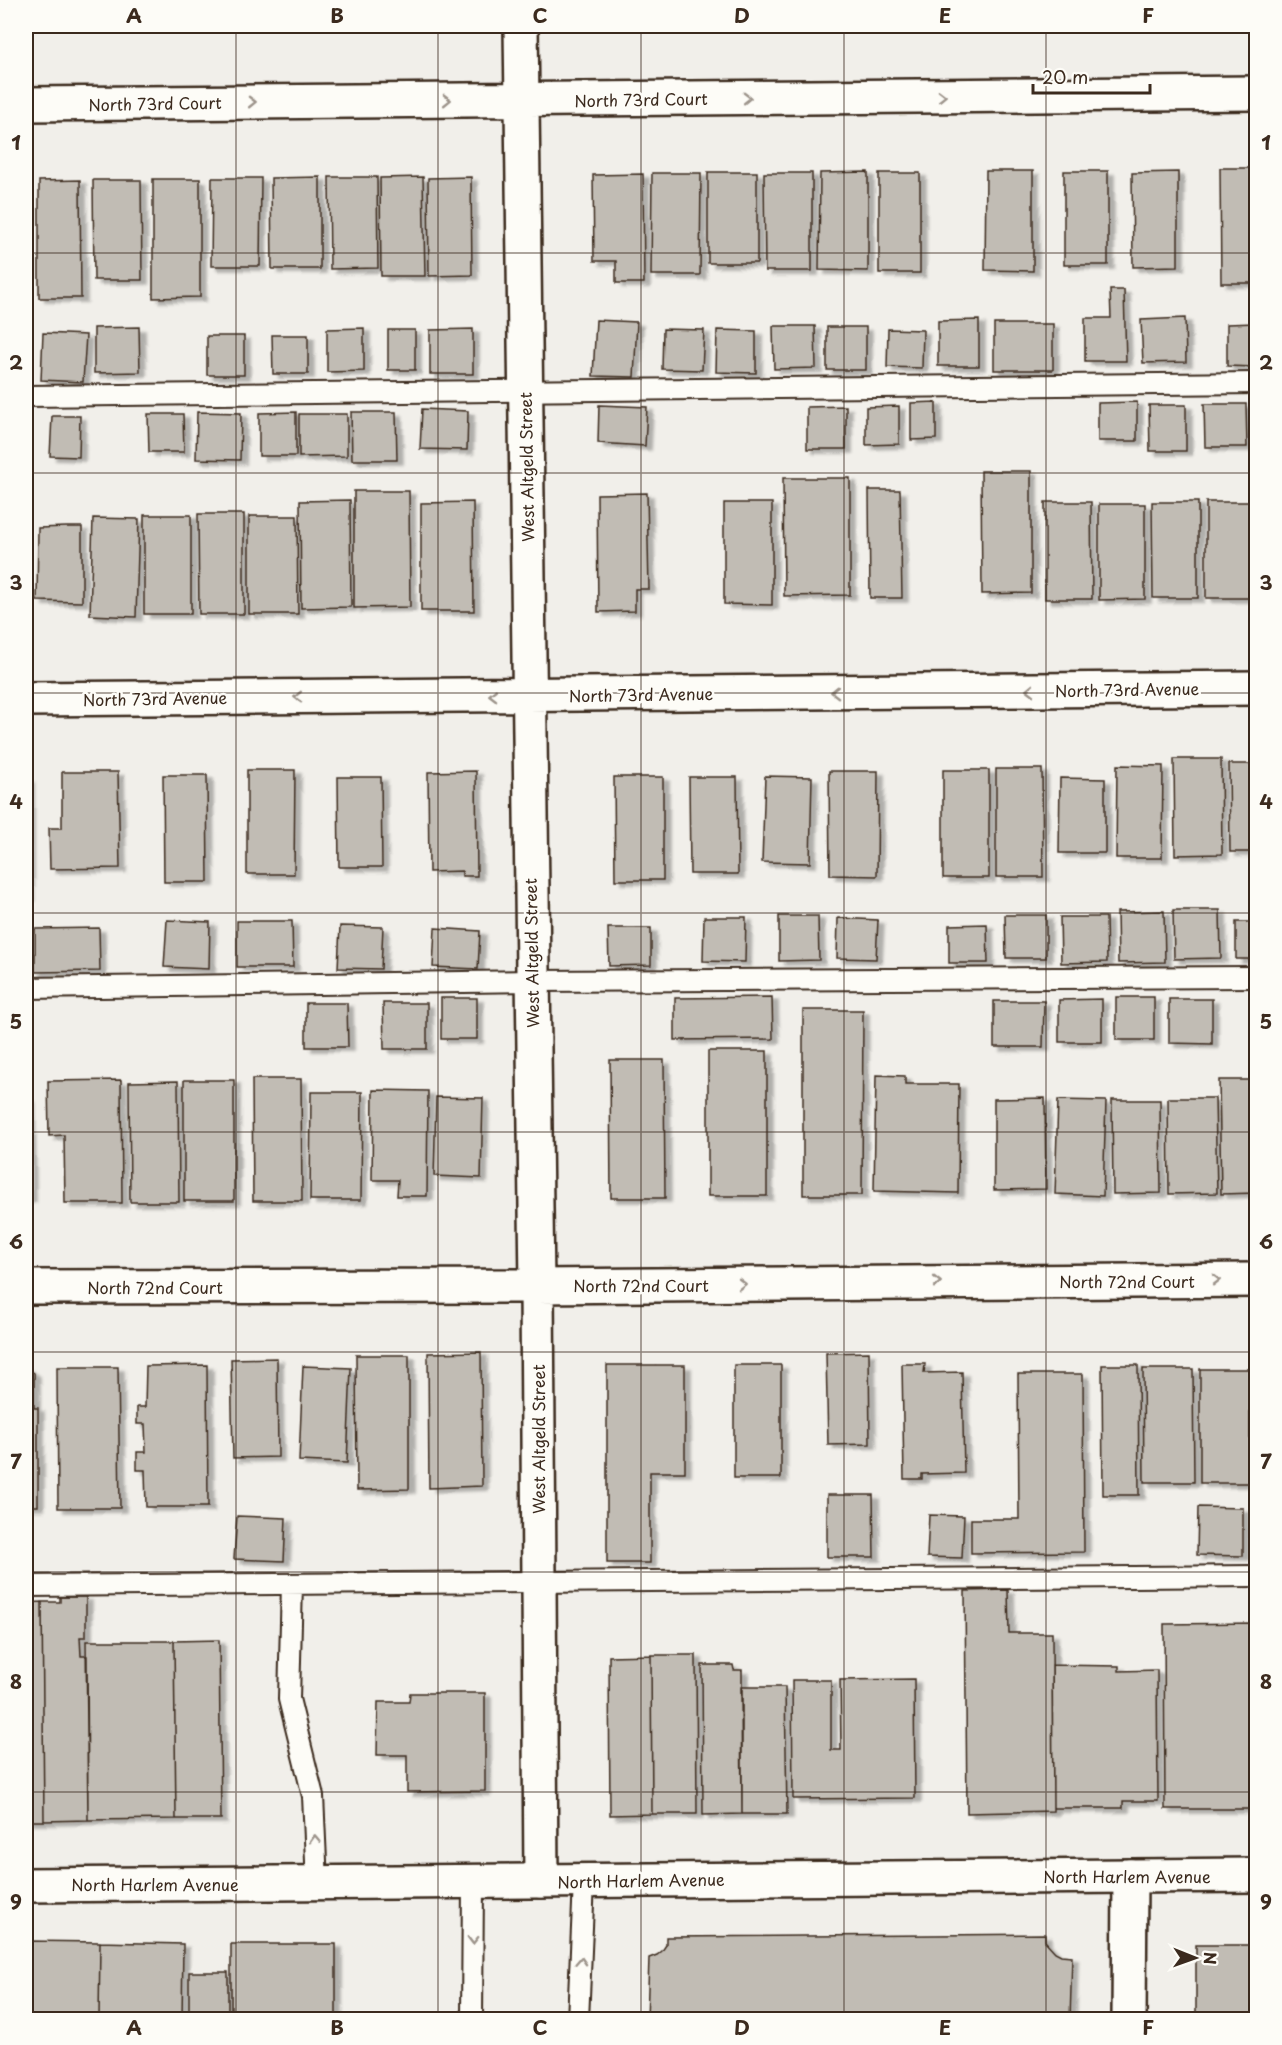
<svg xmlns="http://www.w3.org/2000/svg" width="1282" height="2045" viewBox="0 0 1282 2045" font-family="'Playpen Sans',sans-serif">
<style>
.building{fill:#c1bcb4;stroke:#3b2a1e;stroke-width:1.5;filter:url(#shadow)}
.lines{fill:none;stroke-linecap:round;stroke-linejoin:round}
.service-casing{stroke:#3b2a1e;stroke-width:24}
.minor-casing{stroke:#3b2a1e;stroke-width:38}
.primary-casing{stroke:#3b2a1e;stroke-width:38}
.service{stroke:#fdfcf7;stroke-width:20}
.minor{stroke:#fdfcf7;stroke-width:33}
.primary{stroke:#fdfcf7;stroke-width:33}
.oneway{stroke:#9c938a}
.grid{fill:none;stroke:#3b2a1e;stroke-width:1.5;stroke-opacity:0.55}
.labels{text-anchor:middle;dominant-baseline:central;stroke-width:5;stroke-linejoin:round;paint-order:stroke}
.street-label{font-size:16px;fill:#3b2a1e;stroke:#fdfcf7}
.neatline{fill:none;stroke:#3b2a1e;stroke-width:2}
.grid-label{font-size:20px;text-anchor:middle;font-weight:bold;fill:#3b2a1e}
</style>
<defs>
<filter id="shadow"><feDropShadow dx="6" dy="4" stdDeviation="1.5" flood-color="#0004"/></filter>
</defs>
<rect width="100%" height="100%" fill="#f1efea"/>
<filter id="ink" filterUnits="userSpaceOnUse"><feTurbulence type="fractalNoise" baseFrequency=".0167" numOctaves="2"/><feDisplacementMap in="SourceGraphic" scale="12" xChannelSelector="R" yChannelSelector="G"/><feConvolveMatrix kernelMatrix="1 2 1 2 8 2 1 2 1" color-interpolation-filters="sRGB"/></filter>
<g filter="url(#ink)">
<!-- building -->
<path class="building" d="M1220 168H1256V283H1221Z
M986 171H1033V271L985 270Z
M1064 171H1108V265H1064Z
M708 172H757V263H708Z
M868 172V271L819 270 820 173Z
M1178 172V266L1133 267 1132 173Z
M652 173H701L700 275H651Z
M764 173H812V271H765Z
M879 173H920V273H879Z
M643 174 644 283H616V261H594L593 175Z
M320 177V269H272L271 178Z
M329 177H377L378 268 330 269Z
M423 177 425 276H381L380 178Z
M471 177 472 275 429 276 428 178Z
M212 178H261L260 266H211Z
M153 179H200V297L153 298Z
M80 180 81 298H39V181Z
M93 180H141L142 280H94Z
M1110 290H1124L1126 361H1085V318H1111Z
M1185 318 1186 362 1143 363 1141 320Z
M596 320 637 322 634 377 593 376Z
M979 320V366H938V321Z
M1256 323V367L1227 366V324Z
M994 324H1053V370H994Z
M773 326H815L816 368 774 369Z
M139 327 140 372 94 373V328Z
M827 327H866V370H827Z
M364 328V371L327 372V329Z
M473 329V374H430V330Z
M663 329 704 330 702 370 662 369Z
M888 329 923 330 922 368 887 367Z
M388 330H415V370H388Z
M717 330 756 331V373L716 372Z
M43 333 86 335 83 382 41 380Z
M272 335H308V374H273Z
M207 336H244V375H207Z
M936 402V439L911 440V403Z
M1137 402V441H1098V403Z
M1204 404H1246L1247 447H1205Z
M599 405 647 407 645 446 598 443Z
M1149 405H1186V451H1150Z
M846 406V449H807V407Z
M899 406V444L866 445V407Z
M422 409 468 411 467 450 420 449Z
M197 412 241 413 240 460 196 459Z
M296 412V456H259V413Z
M351 412H396L397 460H352Z
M148 414H183L184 452H149Z
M299 414H347V456L299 457Z
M52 416H80L79 457 50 456Z
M981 471H1031V593L982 594Z
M783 478H850V595L784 596Z
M869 490H900L902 598H870Z
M354 491H409L410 607 354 608Z
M647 493 649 589H635V611L598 612 597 494Z
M350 500 351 607 301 608 300 501Z
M473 502 474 611H421V503Z
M1045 502H1091L1092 599H1045Z
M1152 502H1198V598H1153Z
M1206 502H1252L1253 598H1206Z
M724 503H772V605L724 604Z
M1099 504H1145V599L1099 600Z
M198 514H244V614H199Z
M144 515H191V614H144Z
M249 516H297L298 614H249Z
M93 518 139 519 136 617 90 615Z
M67 527H82V602L37 601 38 528Z
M1174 759H1221L1222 854 1175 855Z
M1229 764H1256V852H1230Z
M1117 765 1163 766 1162 858H1116Z
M996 769H1042L1043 877H996Z
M247 770H295L294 874H247Z
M943 770H989V878H943Z
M476 771 477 876H462V871L429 872 428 772Z
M829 771H878L877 876 830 875Z
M62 772H118L120 868 50 869 49 828H62Z
M163 775H207L208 882H164Z
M765 776 812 777 810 863 762 862Z
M338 777H381L382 867H339Z
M614 777H663V880H615Z
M689 777H737L738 874H690Z
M1060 778 1105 779V853H1059Z
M26 779H28V897H26Z
M1173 910H1220L1221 958 1174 959Z
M1164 911 1165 962 1118 963 1117 912Z
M1005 915H1046V958H1006Z
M779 916H818L819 960 779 961Z
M704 917H746L745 962 703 961Z
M1060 917H1106L1107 962 1061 963Z
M838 918 878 920 876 959 837 958Z
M167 920 210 922 209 969 164 967Z
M237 921H292L293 967H237Z
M1236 922H1256V959H1236Z
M987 924 988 963H949V925Z
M340 926 383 927 381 969 338 968Z
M99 928 100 971 35 972V929Z
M435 928 480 931 478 969 433 967Z
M608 928H651V965L609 966Z
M772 997 773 1039 675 1040V998Z
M1116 997H1154V1040H1116Z
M441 998H477V1039H441Z
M1102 999V1042H1059V1000Z
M1169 999H1212V1044L1169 1043Z
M994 1001H1044L1043 1047H994Z
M306 1003H347L348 1047H306Z
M383 1003H427V1049H384Z
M803 1010H863L862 1195H803Z
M708 1051H767V1196H708Z
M610 1060H664L665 1198H611Z
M876 1075 905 1076V1084H959L958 1193 874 1191Z
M252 1079H301L302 1201H253Z
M121 1080 122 1203H65L64 1135 49 1136 48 1081Z
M184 1080H234V1201H184Z
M1219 1080H1256V1193L1221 1194Z
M178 1081 179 1202H130L129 1082Z
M373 1090 428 1091 427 1196H397L398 1180H372Z
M311 1092H362L361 1200H310Z
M436 1097 483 1098 481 1178 434 1176Z
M1045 1098 1046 1189 994 1190V1099Z
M1168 1098H1215L1217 1193 1169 1194Z
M26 1099H29L30 1198 26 1199Z
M1058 1100 1106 1101 1103 1196 1055 1194Z
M1112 1100H1160L1161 1193 1113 1194Z
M481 1352 482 1486 429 1488 428 1353Z
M869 1352 870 1444 828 1445 826 1353Z
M356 1355H409V1489L357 1490Z
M277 1358 278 1457 233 1458 231 1359Z
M902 1364H925L924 1373 962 1372 964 1473 922 1474V1479H904Z
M207 1365 208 1507H146L145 1470H137V1452H146L145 1424H137V1407H145L146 1366Z
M607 1365H685V1472H650V1563H607Z
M734 1365H781V1478H734Z
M1102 1365H1138L1139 1495H1103Z
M303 1366 351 1368 347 1463 299 1461Z
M26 1367 34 1373V1408H38V1506H26Z
M57 1367H118L120 1508H58Z
M1255 1368H1256V1477H1255Z
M1143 1369H1193L1194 1482H1144Z
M1200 1369H1250V1483H1200Z
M1018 1374H1083L1084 1552 971 1553V1519H1019Z
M827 1495H873L874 1557H827Z
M1254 1497H1256V1555H1254Z
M1198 1507 1243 1508V1556L1197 1555Z
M929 1515 964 1516 962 1558 927 1557Z
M237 1516 286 1518 284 1561 234 1559Z
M1008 1590 1009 1633H1052L1053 1811 967 1813 965 1591Z
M60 1597H86V1637H80L81 1656H87L88 1820 44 1821 42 1602H60Z
M42 1602 44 1821H26V1603Z
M1256 1623V1809H1165L1164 1624Z
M219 1640 221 1819H176L174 1641Z
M86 1641H174L176 1819 88 1820Z
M651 1655H696L697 1814H652Z
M651 1655 652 1814 610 1815 609 1656Z
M702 1665H733L734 1670H742V1814L703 1815Z
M1052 1665 1119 1666V1671L1157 1670 1158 1801H1123V1808H1053Z
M914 1679 915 1798 793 1799 792 1680H831V1750H841L840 1680Z
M741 1687H785L787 1814H742Z
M410 1693H485V1791L407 1792V1755H377L378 1702H409Z
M1045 1934V1941L1055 1952 1061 1955 1072 1956 1070 2020H647L649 1958 657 1955 662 1951 666 1945V1937Z
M26 1941 100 1942 99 2020H26Z
M100 1942 183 1944 182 2020H99Z
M231 1944H336V2020H231Z
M1196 1945H1256V2020H1196Z
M189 1972H228V2020H189Z"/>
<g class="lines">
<defs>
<path id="service" d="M26 396 1256 383
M26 988 531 981 1256 977
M292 1584 289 1699 313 1796 317 1883
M26 1586 1256 1576
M472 2020 473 1881
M578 2020 584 1881"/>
<path id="minor" d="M521 26 537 1286 541 1881
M26 104 1256 93
M26 699 1256 688
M26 1287 537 1286 1256 1280
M1129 2020 1130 1876"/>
<path id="primary" d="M26 1885 1256 1875"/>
</defs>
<!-- service casing -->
<use href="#service" class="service-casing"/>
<!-- minor casing -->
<use href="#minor" class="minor-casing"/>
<!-- primary casing -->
<use href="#primary" class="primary-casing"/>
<!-- service -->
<use href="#service" class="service"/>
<!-- minor -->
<use href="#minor" class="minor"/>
<!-- primary -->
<use href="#primary" class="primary"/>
</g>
<!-- one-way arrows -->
<defs><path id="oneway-chevron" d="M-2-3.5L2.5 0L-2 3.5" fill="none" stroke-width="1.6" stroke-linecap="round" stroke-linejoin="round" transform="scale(1.5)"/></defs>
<g class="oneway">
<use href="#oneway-chevron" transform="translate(942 96) rotate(-1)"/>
<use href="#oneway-chevron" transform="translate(747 98) rotate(-1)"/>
<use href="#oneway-chevron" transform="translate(447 100) rotate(-1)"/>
<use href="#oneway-chevron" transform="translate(252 102) rotate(-1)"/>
<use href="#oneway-chevron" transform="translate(1030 690) rotate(179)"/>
<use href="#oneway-chevron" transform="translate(835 692) rotate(179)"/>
<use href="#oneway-chevron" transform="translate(493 695) rotate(179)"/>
<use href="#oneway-chevron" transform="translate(298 697) rotate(179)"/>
<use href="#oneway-chevron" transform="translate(1216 1280)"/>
<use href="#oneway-chevron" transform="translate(937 1282)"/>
<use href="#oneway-chevron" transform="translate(742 1284)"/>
<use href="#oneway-chevron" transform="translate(315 1839) rotate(-93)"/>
<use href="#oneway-chevron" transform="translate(473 1940) rotate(91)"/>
<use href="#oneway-chevron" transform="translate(581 1961) rotate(-87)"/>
</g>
</g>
<!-- grid -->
<path class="grid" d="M236 26V2020M438 26V2020M641 26V2020M844 26V2020M1046 26V2020M26 253H1256M26 473H1256M26 693H1256M26 913H1256M26 1132H1256M26 1352H1256M26 1572H1256M26 1792H1256"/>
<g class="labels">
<!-- street labels -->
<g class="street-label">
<text transform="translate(641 99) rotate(-1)">North 73rd Court</text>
<text transform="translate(155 103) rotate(-1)">North 73rd Court</text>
<text transform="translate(526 467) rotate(-91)">West Altgeld Street</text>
<text transform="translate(1127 689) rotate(-1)">North 73rd Avenue</text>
<text transform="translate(641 694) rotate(-1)">North 73rd Avenue</text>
<text transform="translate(155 698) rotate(-1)">North 73rd Avenue</text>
<text transform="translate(531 953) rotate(-91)">West Altgeld Street</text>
<text x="1127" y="1281">North 72nd Court</text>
<text x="641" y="1285">North 72nd Court</text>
<text x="155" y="1287">North 72nd Court</text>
<text transform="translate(538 1439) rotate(-90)">West Altgeld Street</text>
<text x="1127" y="1876">North Harlem Avenue</text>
<text transform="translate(641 1880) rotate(-1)">North Harlem Avenue</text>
<text x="155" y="1884">North Harlem Avenue</text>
</g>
</g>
<!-- margin -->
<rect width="1282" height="2045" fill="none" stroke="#fdfcf7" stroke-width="66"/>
<!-- north arrow -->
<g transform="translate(1195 1958) rotate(91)" stroke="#fdfcf7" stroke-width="4.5" paint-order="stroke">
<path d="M0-4.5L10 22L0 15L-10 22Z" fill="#3b2a1e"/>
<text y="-9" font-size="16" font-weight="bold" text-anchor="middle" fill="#3b2a1e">N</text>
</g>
<!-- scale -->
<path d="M1033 84v9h117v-9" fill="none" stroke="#3b2a1e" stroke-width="3"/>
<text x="1042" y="84" font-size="18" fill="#3b2a1e" stroke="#fdfcf7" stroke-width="4.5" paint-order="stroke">20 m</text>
<rect x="33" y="33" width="1216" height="1979" class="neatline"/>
<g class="grid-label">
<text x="134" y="23">A</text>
<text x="337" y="23">B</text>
<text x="540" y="23">C</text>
<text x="742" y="23">D</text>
<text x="945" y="23">E</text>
<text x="1148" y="23">F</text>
<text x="16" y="150">1</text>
<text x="1266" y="150">1</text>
<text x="16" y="370">2</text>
<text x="1266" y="370">2</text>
<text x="16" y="590">3</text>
<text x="1266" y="590">3</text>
<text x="16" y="809">4</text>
<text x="1266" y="809">4</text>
<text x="16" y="1029">5</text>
<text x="1266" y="1029">5</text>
<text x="16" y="1249">6</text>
<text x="1266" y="1249">6</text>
<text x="16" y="1469">7</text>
<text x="1266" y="1469">7</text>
<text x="16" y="1689">8</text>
<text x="1266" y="1689">8</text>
<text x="16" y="1909">9</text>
<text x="1266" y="1909">9</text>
<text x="134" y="2035">A</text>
<text x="337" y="2035">B</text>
<text x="540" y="2035">C</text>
<text x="742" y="2035">D</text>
<text x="945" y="2035">E</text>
<text x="1148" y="2035">F</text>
</g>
</svg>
